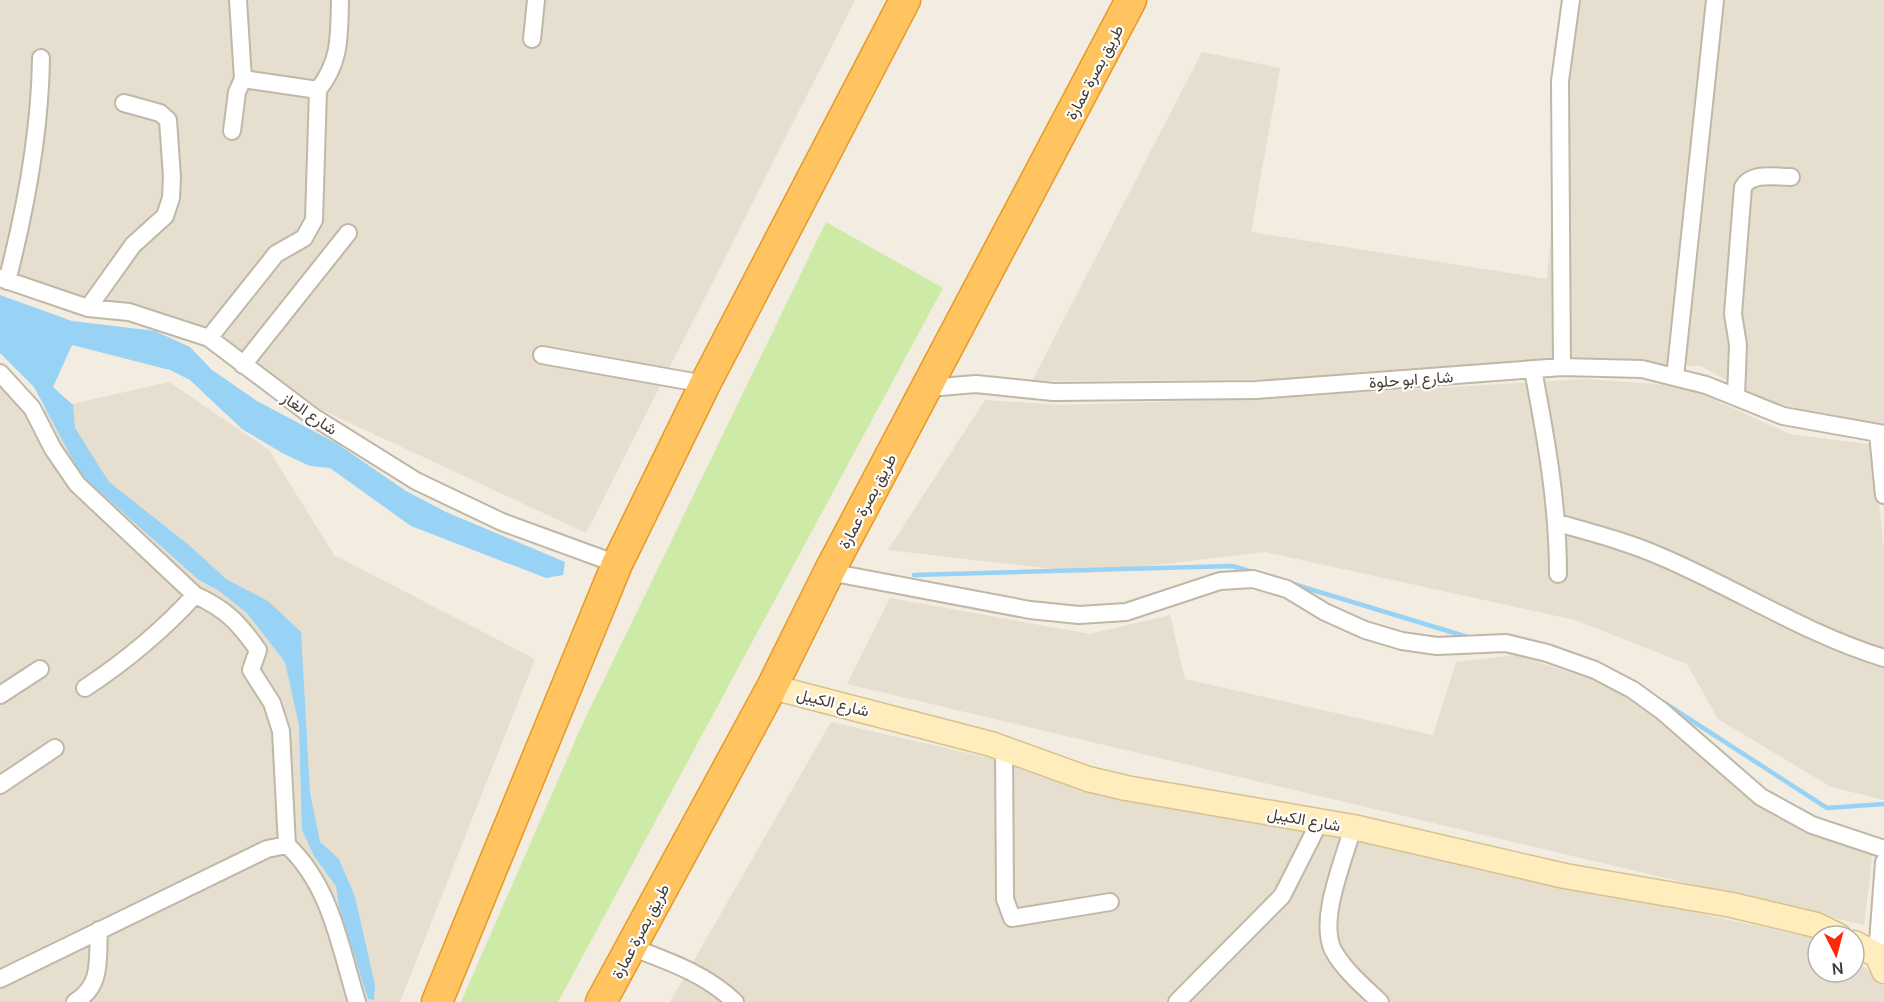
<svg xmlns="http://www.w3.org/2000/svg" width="1884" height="1002" viewBox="0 0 1884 1002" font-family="Manrope,Vazirmatn,sans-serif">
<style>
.residential{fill:#e6decf}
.green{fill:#ceeaa7}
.water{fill:#98d2f4}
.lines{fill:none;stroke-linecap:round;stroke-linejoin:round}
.stream{stroke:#98d2f4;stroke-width:4.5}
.street-casing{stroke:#c0b7a7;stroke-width:20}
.secondary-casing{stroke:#d8c28f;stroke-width:27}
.highway-casing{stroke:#e79927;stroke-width:33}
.street{stroke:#fff;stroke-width:16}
.secondary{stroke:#ffedbe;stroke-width:24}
.highway{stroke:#ffc45f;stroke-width:30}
.labels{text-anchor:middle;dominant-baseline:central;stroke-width:4.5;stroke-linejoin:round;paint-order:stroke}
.street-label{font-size:16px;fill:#433c32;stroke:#fff}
</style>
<rect width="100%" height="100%" fill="#f2ece1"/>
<!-- residential -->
<path class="residential" d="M0 0H855L586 533 305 402 162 322 0 275Z
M1572 0H1884V427L1793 417 1701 366 1541 361 1290 379 1032 381 1202 52 1280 68 1251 232 1547 279Z
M1584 379 1684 386 1790 434 1873 445 1884 550V800L1831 787 1718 719 1687 664 1575 620 1265 552 1089 573 888 550 985 400 1060 405 1253 399Z
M169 382 269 450 334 555 535 659 400 1002H0V386L41 411Z
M890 598 1090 634 1170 615 1185 679 1433 735 1456 662 1515 655 1628 691 1748 798 1873 849 1864 925 847 684Z
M831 722 1223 811 1818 939V972H1854V957L1884 986V1002H670Z"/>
<!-- green -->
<path class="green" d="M826 222 943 288 558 1002H461L582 725Z"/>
<!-- water -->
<path class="water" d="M0 295 72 321 155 331 190 347 212 370 257 401 336 443 406 491 446 512 565 562 563 575 546 578 411 526 330 468 310 466 284 454 242 429 190 380 170 370 72 345 53 387 73 405 75 428 109 482 190 546 226 579 268 601 301 632 310 793 320 842 339 859 355 897 375 985 374 1000 368 999 339 907 336 886 314 856 302 830 299 725 285 662 247 613 218 590 199 580 81 475 34 387 0 353Z"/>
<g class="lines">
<!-- stream -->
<path class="stream" d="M914 575 1232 566 1253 572
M1293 584 1471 638
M1663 702 1827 808 1884 804"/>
<defs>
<path id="street" d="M532 39 536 0
M243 79 318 90
M232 131 237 92 243 79 238 0
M0 278 88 308 129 312 209 338 312 416 416 481 502 522 617 564
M7 281C26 208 40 134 41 58
M88 308 133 245 165 216 171 198 172 177 168 120 160 113 124 103
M209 338 276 254 304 238 314 220 318 90C341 61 339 36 340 0
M542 355 705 384
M243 365 348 233
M1562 367 1560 81 1571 0
M1533 370C1546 438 1558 504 1558 574
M0 373 32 408 53 449 77 484 195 595C226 609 239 623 258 650L251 670 272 703 281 731 287 845C331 886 340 947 357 1002
M1675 377 1715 0
M928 388 976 384 1053 392 1256 390 1562 367 1642 369 1706 385 1783 416 1884 434
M1736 397 1738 345 1733 314 1743 187C1752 172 1775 177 1791 177
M1878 434 1884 495
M1558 523C1593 533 1628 542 1662 557 1737 589 1806 634 1884 658
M829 572 1030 610 1079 615 1126 612 1220 581 1253 579 1287 589 1325 612 1365 630 1402 641 1437 646 1506 643 1547 653 1595 670 1633 690 1662 711 1761 797 1812 825 1884 849
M85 688C126 661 162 631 195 595
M0 695 40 669
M1004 749 1005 899 1012 918 1110 902
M0 785 55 748
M1353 827C1344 860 1318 919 1333 950 1343 969 1364 987 1380 1002
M631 947C668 961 706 974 735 1002
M1877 955 1884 862
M0 979 267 849 287 845
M75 1002C103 985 97 960 99 930
M1177 1002 1282 896 1320 821"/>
<path id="secondary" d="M772 687 991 744 1088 779 1126 788 1353 827 1565 876 1732 905 1816 925 1839 936
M1854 943 1877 955 1884 971"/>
<path id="highway" d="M437 1002 617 564 705 384 905 0
M601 1002 772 687 829 572 1131 0"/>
</defs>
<!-- street casing -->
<use href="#street" class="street-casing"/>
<!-- secondary casing -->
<use href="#secondary" class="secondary-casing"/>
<!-- highway casing -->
<use href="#highway" class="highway-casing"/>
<!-- street -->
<use href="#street" class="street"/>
<!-- secondary -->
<use href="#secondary" class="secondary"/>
<!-- highway -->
<use href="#highway" class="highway"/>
</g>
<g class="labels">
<!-- street labels -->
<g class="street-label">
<text transform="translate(1094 72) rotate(-62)">طريق بصرة عمارة</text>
<text transform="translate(1411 379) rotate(-4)">شارع ابو حلوة</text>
<text transform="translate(310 413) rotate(34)">شارع الغاز</text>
<text transform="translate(867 501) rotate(-62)">طريق بصرة عمارة</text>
<text transform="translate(833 702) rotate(14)">شارع الكيبل</text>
<text transform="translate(1304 819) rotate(10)">شارع الكيبل</text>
<text transform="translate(640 931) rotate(-62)">طريق بصرة عمارة</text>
</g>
</g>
<!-- north arrow -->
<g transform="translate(1836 954) rotate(174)"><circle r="28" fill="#ffffff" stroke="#b4b1ad" stroke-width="1.5"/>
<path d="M0-4.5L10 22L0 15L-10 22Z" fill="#ff270b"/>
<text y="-9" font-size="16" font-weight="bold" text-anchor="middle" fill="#433c32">N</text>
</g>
</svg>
